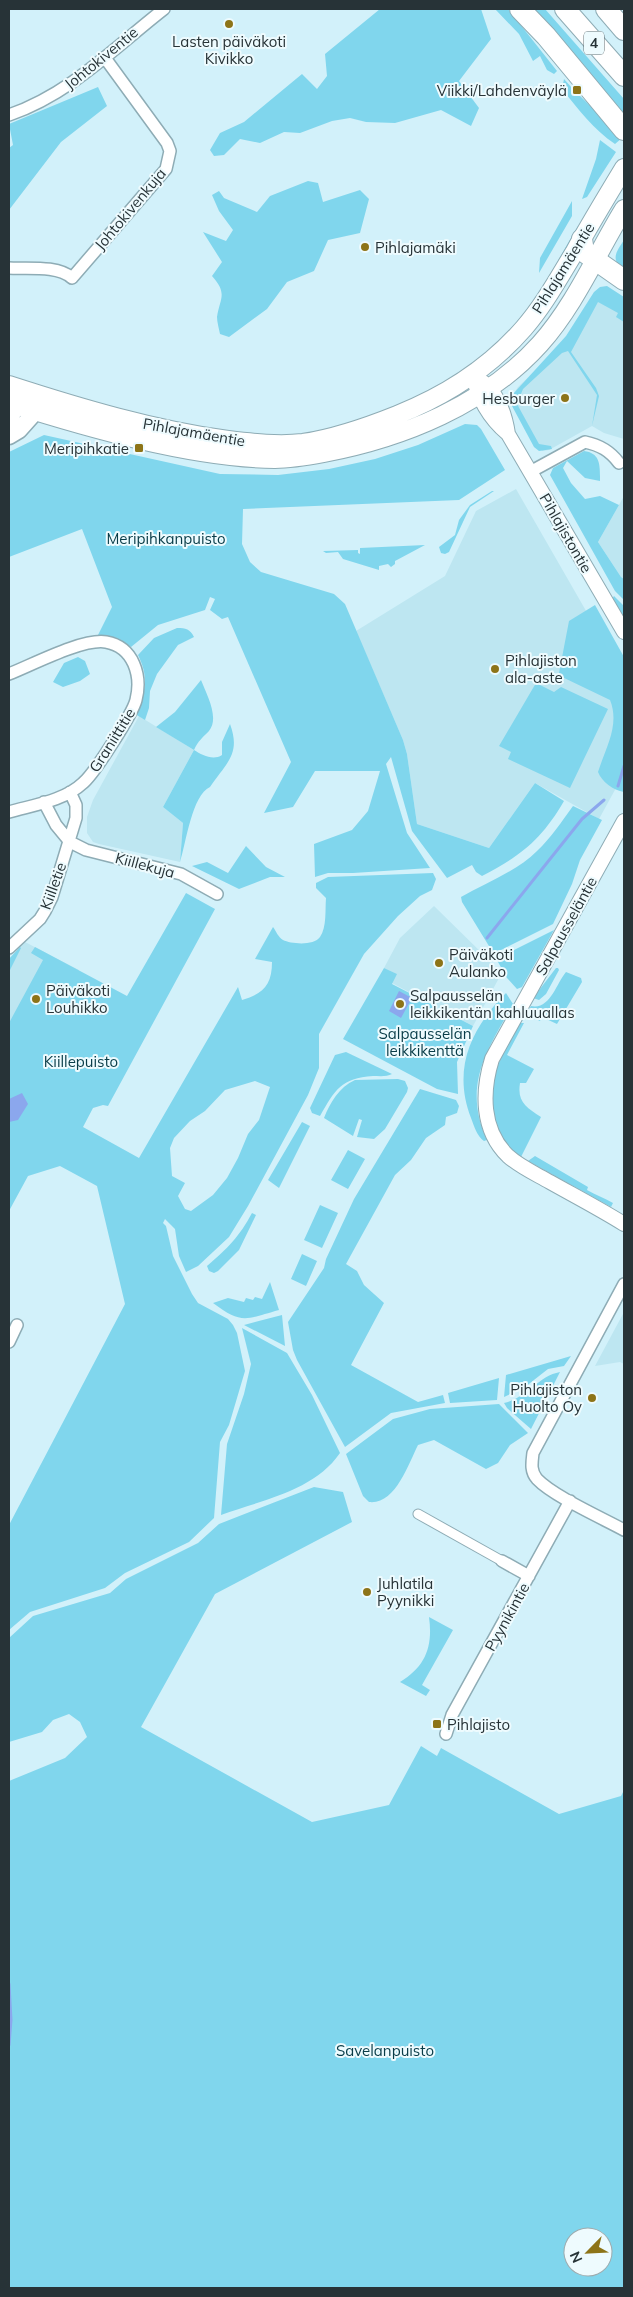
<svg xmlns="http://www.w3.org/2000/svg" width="633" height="2297" viewBox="0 0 633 2297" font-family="Mulish,sans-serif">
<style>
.built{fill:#bde6f1}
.green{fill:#80d6ed;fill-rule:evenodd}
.water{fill:#8ba7ed}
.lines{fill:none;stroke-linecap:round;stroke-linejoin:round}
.stream{stroke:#8ba7ed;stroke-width:3}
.pedestrian-casing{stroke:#8eacb5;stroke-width:11}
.minor-casing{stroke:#8eacb5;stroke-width:14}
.tertiary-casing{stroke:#8eacb5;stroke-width:16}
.secondary-casing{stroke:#8eacb5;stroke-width:19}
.primary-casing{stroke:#8eacb5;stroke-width:20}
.motorway-casing{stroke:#8eacb5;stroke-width:22}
.pedestrian{stroke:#fff;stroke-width:9}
.minor{stroke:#fff;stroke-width:11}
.tertiary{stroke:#fff;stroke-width:14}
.secondary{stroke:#fff;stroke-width:16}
.primary{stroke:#fff;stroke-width:18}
.motorway{stroke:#fff;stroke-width:20}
.poi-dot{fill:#8d7418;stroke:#eefbfe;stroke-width:2}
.labels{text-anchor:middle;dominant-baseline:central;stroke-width:4;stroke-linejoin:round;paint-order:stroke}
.shield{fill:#eefbfe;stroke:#636f73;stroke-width:1}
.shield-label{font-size:14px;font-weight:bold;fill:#273337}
.poi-label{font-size:15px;fill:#273337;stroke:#eefbfe;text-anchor:start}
.street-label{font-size:15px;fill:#273337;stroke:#eefbfe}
.park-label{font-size:15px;fill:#083c48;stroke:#eefbfe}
</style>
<rect width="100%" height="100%" fill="#d2f1fa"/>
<!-- built -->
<path class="built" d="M601 293 624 309V439L604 433 592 426 549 450 542 451 512 404V396L518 387 565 342Z
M516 489 616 663V788L599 819 535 783 489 848 417 824 407 754 403 740 356 631 445 576 476 511Z
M624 496V579L621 577 598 542Z
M139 716 194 750 163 807 183 823 180 862 99 844 93 842 87 833V817L93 800Z
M434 906 488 959 499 978 473 1026 392 983 396 974 384 968 400 938Z
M25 942 79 970 27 1064 9 1055V959Z
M624 1312V1364L620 1362 595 1366Z"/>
<!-- green -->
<path class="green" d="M380 9H481L491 39 459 81 479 108 471 126 441 110 395 123 366 122 350 118 332 121 300 133 284 132 260 143 240 139 224 155 214 156 210 150 220 133 244 122 302 74 317 89 327 76 325 54Z
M495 9H508L557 71 554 74 547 70 540 56 533 61 519 34Z
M529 9H545L624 99V116Z
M564 79C582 100 603 116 622 138L615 144C594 130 578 109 562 89Z
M98 87 107 106 61 142 9 210V148L13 145 9 124Z
M600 140 616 152 587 197 582 199 596 159Z
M308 181 318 183 323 202 360 190 369 199 360 233 328 240 314 271 287 282 267 309 229 337 220 334C219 329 217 322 217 317 220 298 228 294 212 276L222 262 203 232 226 241 233 230 219 211 212 195 219 191 224 198 257 212 270 196Z
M572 201V216L539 273 540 258Z
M578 226 581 228 541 297 490 355 453 377C476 361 498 345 515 324 541 295 558 259 578 226Z
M624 240V270C610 260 616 252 624 240Z
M607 286 624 297V322L616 317 618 313 598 302 571 352 596 388 599 396 592 426 597 395 568 351 562 353 523 389 517 404 539 444 551 446 552 449 539 451 534 447 512 406 514 393 566 336 594 292 600 287Z
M465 424 477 425 481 429 505 470 459 500 243 509 242 544 250 562 261 572 334 594 345 604 403 740 407 754 417 824 489 848 535 783 564 801C542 839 521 856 482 876L476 872 472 865 447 878 412 831 391 757 386 764 407 833 430 868 353 873H328L315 877 314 844 352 830 368 811 380 771H315L293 807 264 813 291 762 228 617 222 619 210 610 215 599 210 597 205 610 158 625 131 647 116 638 98 635 112 607 82 529 9 557V452L44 435 220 474 278 475 329 469 375 459 418 445Z
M584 451C601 453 600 466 600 481L585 478 567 461 563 468 571 483 585 499 600 496 619 505 598 542 621 577 624 579V600L615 591 550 475 553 468Z
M492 491H494L470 507 449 552 445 554 441 553 439 547 455 535 459 520 470 505Z
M425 545 395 561V564L391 567 388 564 379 566V570L343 559 338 552 326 553 323 551 358 550V553L360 554V548Z
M614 596 624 606V619L612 599Z
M595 605 624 657V792C613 790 602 782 598 772 606 747 620 725 610 700L560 676 559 673 569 621Z
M177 628C186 628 190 629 194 637L178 645 157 674 150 691 149 708 145 720 135 714C146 692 149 677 138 655L154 638Z
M78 657 85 661 90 674 80 681 63 687 53 682 64 663Z
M201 680C206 693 220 718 209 731 203 737 198 741 194 750 202 755 213 761 222 755V742L230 724C241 754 227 762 210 787 192 795 186 843 180 862L183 823 163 807 194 750 156 727 175 712Z
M536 683 554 692 561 687 608 709 570 788 508 759 511 752 499 746Z
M573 806 602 820 580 860 572 884 553 924 499 951H492L462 902 461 897C486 883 517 871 537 851 551 838 562 821 573 806Z
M246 846 266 867 285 877H270L239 889 192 866 207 862 228 873Z
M433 873 436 879 432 890 420 896 398 916 364 954 319 1034V1068L308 1095 248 1206 229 1237 198 1266 186 1272 179 1256 175 1229 165 1219 163 1223 166 1226 173 1256 192 1294 198 1303 228 1319 233 1325 237 1333 245 1371 229 1425 220 1442 214 1518 189 1542 125 1573 105 1588 30 1612 9 1630V1525L125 1304 97 1186 60 1166 28 1176 9 1211V1023L43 960 31 953 35 947 127 996 186 893 215 909 108 1106 103 1105 93 1108 83 1127 139 1158 238 987 242 1000C263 994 272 985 272 962L255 959 273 927C276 931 278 937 283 940 291 944 314 946 320 937 327 927 325 909 326 898L316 888V883L328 877ZM255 1081 270 1087 259 1120 248 1134 238 1158 227 1178 213 1195 191 1211 185 1209 178 1196 185 1183 172 1176 170 1148 174 1138 190 1121 205 1111 225 1090Z
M554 930 522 987 517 989 507 978 498 962V958Z
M20 947 21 948 9 972V959Z
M384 968 397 974 392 984 473 1026 457 1062 458 1094 437 1089 343 1039Z
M556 968H558L559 970 546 994 539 1000 533 998Z
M566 972 581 978 582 982 557 1024 544 1018H541L540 1021 526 1014 531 1006C550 1010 556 984 566 972Z
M506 993 513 1004C487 1051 462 1085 487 1140L484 1141C477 1136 474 1126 471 1118 452 1069 471 1028 506 993Z
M520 1023H524L507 1055 534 1069 526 1083H520C517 1102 526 1107 541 1117L521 1157C510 1150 502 1139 497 1127 482 1086 500 1058 520 1023Z
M346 1052 392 1074C387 1077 379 1076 373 1076 341 1078 335 1090 320 1116L312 1113 310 1108 335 1055Z
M398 1079 405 1081 408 1088 407 1092 385 1129 374 1139 357 1137 362 1120 359 1119 353 1136 324 1118C330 1103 339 1087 355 1080Z
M420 1089 456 1100 459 1106 457 1113 446 1117 445 1125 426 1138 411 1160 395 1175 346 1264 357 1271 364 1285 384 1303 351 1365 418 1402 443 1395 445 1403 391 1413 345 1447 297 1360 293 1350 288 1322 324 1268 326 1259 354 1199Z
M302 1122 310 1126 279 1188 268 1180Z
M348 1150 365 1159 348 1189 331 1180Z
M535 1156 588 1187 587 1190C596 1195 604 1198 613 1203L611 1207 528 1161Z
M320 1205 338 1213 322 1248 304 1240Z
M252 1213 256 1215 239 1250 218 1271 214 1273 209 1271 207 1266C228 1248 239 1237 252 1213Z
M302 1254 317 1261 306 1286 291 1279Z
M270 1282 279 1310C246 1319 242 1325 213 1303L228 1298 244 1302 246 1298 253 1300 255 1297 262 1299Z
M282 1315 285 1346 244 1325Z
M242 1328 287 1353 312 1395 340 1453C314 1491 262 1500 221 1515L227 1444 244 1394 251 1364Z
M571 1356 564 1366 548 1369 525 1387 504 1397 506 1375Z
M560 1372 531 1429 507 1408 504 1403C527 1398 538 1376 560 1372Z
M499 1378 497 1400 450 1403 448 1393Z
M499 1404 528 1433 510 1445 498 1463 486 1469 434 1440 418 1445C408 1465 395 1505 369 1502L363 1496 346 1454 393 1419 430 1409Z
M314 1487 343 1492 352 1522 215 1594 141 1727 312 1822 389 1805 421 1746 437 1756 441 1748 559 1814 621 1796 624 1790V2288H9V1781L65 1758 87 1737 80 1722 69 1714 53 1720 42 1732 9 1742V1638L33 1616 110 1593 126 1579 198 1543 219 1524ZM573 2237H603V2267H573Z
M429 1617 453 1630 422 1685 430 1690 426 1696 400 1682C426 1666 433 1646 429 1617Z"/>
<!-- water -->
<path class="water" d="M399 991 412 998 401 1018 389 1011Z
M22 1093 28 1104 18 1120 9 1122V1099Z"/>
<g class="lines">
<!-- stream -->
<path class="stream" d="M618 786 624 766
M487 938 582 819 604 800
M9 1984 11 2020 9 2045"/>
<defs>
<path id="pedestrian" d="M418 1514 502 1561"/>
<path id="minor" d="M9 115C70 94 114 48 164 9
M9 268C27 269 58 265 72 278L166 169 170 151 167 143 105 58
M530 472 585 442C600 445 610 451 619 463
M9 674C32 665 83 638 106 642 134 647 142 676 136 700 133 713 94 774 83 783 64 801 33 805 9 812
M44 802 56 825 70 842 86 850 181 874 217 894
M9 948 40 919 45 911 52 897 76 818V805L70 792
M624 1284 533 1453C532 1462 530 1471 537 1479 553 1496 602 1518 624 1530
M9 1342 17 1325
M502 1561 529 1576
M446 1734 452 1715 570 1501"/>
<path id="tertiary" d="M472 374C479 399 488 417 508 434L624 632
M483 382C499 395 505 414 508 434
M624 821 492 1059C482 1091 481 1130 508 1156 520 1167 536 1174 550 1182 575 1196 600 1209 624 1224"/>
<path id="secondary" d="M9 420 17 405 31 392 36 411 19 430 9 436"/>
<path id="primary" d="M9 385C80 408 154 430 228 440 253 443 279 446 303 443 336 438 367 427 397 415 445 396 490 367 524 328 544 305 558 279 574 253 590 224 607 196 624 168
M9 403C88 428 192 458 275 459 291 459 308 456 324 453 403 438 485 405 540 344 575 305 597 253 624 209"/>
<path id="motorway" d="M520 9 546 36 624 130
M565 9 624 76
M606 9 624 30
M582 239 584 252 624 280"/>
</defs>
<!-- pedestrian casing -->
<use href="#pedestrian" class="pedestrian-casing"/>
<!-- minor casing -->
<use href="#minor" class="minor-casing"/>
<!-- tertiary casing -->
<use href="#tertiary" class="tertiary-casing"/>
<!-- secondary casing -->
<use href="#secondary" class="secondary-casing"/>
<!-- primary casing -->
<use href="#primary" class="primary-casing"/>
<!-- motorway casing -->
<use href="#motorway" class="motorway-casing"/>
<!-- pedestrian -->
<use href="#pedestrian" class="pedestrian"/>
<!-- minor -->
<use href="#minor" class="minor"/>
<!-- tertiary -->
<use href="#tertiary" class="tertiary"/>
<!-- secondary -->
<use href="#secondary" class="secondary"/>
<!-- primary -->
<use href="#primary" class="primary"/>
<!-- motorway -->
<use href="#motorway" class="motorway"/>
</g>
<!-- markers -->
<g class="poi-dot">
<circle cx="229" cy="24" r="5"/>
<rect x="572" y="85" width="10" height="10" rx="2.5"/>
<circle cx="365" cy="247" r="5"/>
<circle cx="565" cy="398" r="5"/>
<rect x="134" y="443" width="10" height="10" rx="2.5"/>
<circle cx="495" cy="669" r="5"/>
<circle cx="439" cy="963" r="5"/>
<circle cx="36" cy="999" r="5"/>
<circle cx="400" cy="1004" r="5"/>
<circle cx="592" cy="1398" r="5"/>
<circle cx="367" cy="1592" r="5"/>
<rect x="432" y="1719" width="10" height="10" rx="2.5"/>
</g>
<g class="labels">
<!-- shield labels -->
<rect class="shield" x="584" y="31.5" width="20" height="23" rx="4"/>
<g class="shield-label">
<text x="594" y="43">4</text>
</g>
<!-- poi labels -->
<g class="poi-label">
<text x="229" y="41" text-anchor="middle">Lasten päiväkoti<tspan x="229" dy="17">Kivikko</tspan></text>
<text x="567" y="90" text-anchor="end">Viikki/Lahdenväylä</text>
<text x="375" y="247">Pihlajamäki</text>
<text x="555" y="398" text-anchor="end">Hesburger</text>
<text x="129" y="448" text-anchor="end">Meripihkatie</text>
<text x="505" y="660">Pihlajiston<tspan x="505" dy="17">ala-aste</tspan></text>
<text x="449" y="954">Päiväkoti<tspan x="449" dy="17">Aulanko</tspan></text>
<text x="46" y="990">Päiväkoti<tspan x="46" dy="17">Louhikko</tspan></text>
<text x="410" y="995">Salpausselän<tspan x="410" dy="17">leikkikentän kahluuallas</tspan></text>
<text x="582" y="1389" text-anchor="end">Pihlajiston<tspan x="582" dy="17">Huolto Oy</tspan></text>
<text x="377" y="1583">Juhlatila<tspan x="377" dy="17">Pyynikki</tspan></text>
<text x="447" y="1724">Pihlajisto</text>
</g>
<!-- street labels -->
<g class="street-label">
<text transform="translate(101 58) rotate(-39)">Johtokiventie</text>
<text transform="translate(130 209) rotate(-50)">Johtokivenkuja</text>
<text transform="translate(563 268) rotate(-58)">Pihlajamäentie</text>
<text transform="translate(194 432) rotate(10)">Pihlajamäentie</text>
<text transform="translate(566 533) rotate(60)">Pihlajistontie</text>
<text transform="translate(112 740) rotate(-58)">Graniittitie</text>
<text transform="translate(145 865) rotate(15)">Kiillekuja</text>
<text transform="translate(53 886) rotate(-70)">Kiilletie</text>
<text transform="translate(566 926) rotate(-61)">Salpausseläntie</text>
<text transform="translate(507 1617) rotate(-61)">Pyynikintie</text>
</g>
<!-- park labels -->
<g class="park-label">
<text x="166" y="538">Meripihkanpuisto</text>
<text x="425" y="1033">Salpausselän<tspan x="425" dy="17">leikkikenttä</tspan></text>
<text x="81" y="1061">Kiillepuisto</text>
<text x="385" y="2050">Savelanpuisto</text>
</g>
</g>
<!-- border -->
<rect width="633" height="2297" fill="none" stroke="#273337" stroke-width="20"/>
<!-- north arrow -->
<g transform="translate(588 2252) rotate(246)"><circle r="24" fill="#eefbfe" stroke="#9eabae"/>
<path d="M0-4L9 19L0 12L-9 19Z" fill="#8d7418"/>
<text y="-8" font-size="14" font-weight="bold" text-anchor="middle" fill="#273337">N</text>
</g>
</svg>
